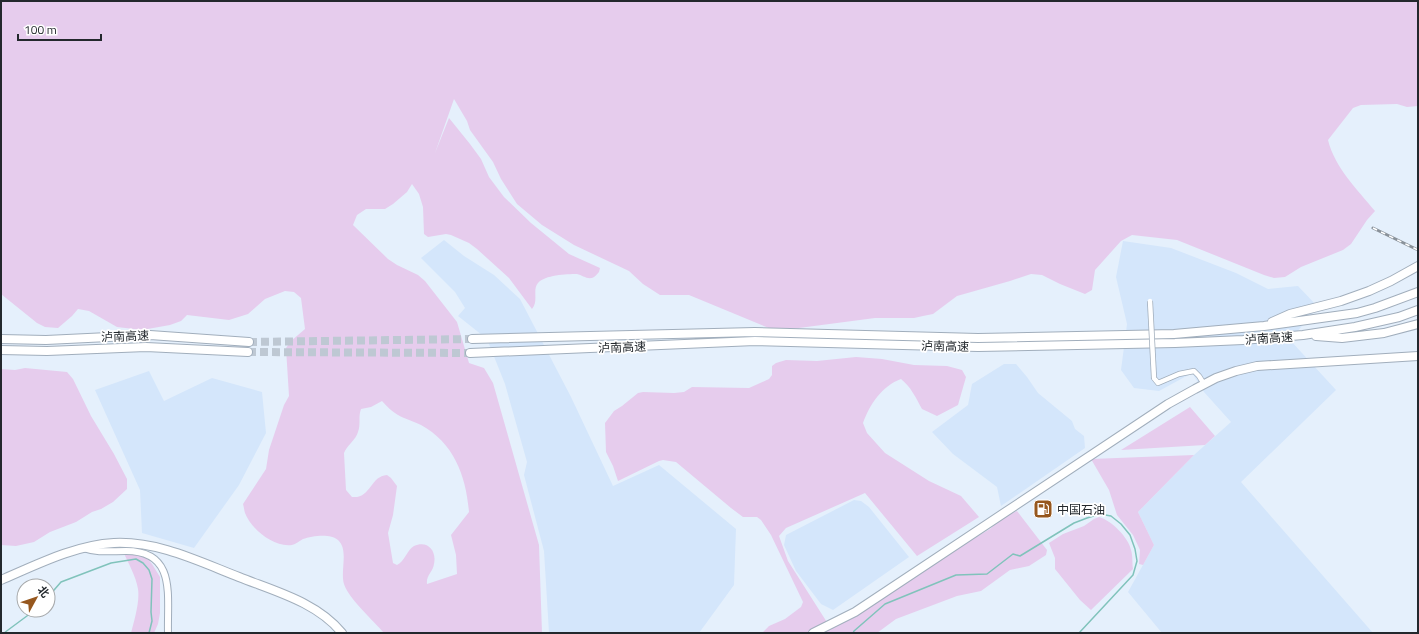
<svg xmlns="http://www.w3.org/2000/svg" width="1419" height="634" viewBox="0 0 1419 634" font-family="'Titillium Web','Noto Sans SC',sans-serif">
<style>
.built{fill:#d4e6fb}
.green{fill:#e6cced;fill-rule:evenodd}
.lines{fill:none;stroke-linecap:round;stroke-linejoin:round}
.stream{stroke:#80c3bb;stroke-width:1.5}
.highway-tunnel{stroke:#bec8d3;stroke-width:8;stroke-dasharray:8 4;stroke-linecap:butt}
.street-casing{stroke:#a1aebc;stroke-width:6}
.secondary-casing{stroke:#a1aebc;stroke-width:8}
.highway-casing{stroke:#a1aebc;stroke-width:10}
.street{stroke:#fff;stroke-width:4.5}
.secondary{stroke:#fff;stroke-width:6}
.highway{stroke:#fff;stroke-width:8}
.rail-casing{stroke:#8a929a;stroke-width:3}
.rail{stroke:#fff;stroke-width:1.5;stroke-dasharray:4.5;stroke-linecap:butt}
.street-bridge-casing{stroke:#a1aebc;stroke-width:6;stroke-linecap:butt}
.street-bridge{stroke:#fff;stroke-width:4.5}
.labels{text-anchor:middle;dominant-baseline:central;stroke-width:3.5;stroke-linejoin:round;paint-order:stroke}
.street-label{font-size:12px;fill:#23282d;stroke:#fff}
.poi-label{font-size:12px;fill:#23282d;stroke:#fff;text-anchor:start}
</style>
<rect width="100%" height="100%" fill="#e5f0fc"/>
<!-- built -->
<path class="built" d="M444 240 464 256 494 275 520 299 571 397 613 486 659 465 736 529 734 585 699 633H549L544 551 524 475 527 462 505 384 487 339 458 316 465 308 455 292 421 258Z
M1123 241 1171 248 1236 273 1268 289 1298 286 1318 307 1290 340 1336 390 1241 482 1373 633H1162L1128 592 1154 545 1138 512 1194 455 1231 422 1204 392 1192 373 1159 391 1134 388 1121 370 1127 324 1116 277Z
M1004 364H1016L1027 377 1038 393 1072 421 1075 429 1084 436 1085 448 1001 506 997 487 953 454 932 432 968 405 972 384Z
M149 371 164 401 212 378 262 392 266 433 239 485 194 548 142 533 140 490 95 390Z
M854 500 861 501 869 507 909 557 833 610 821 604 796 571 784 545 786 535Z"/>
<!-- green -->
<path class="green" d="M1 1H1418V106L1407 107 1397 104 1361 105 1353 108 1328 140C1335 168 1357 189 1375 211L1367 220 1351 244 1343 250 1301 267 1285 277 1274 278 1264 275 1177 240 1132 235 1121 241 1095 270 1092 290 1085 294 1060 284 1042 275 1031 274 1010 281 957 296 933 314 923 316 914 318H875L776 331 689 295H660L643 284 629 271 574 245 542 225 517 204 501 179 493 162 470 130 467 121 454 99 435 153 449 118 470 144 481 159 489 177 504 197 531 223 569 254 600 268 599 272C597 274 595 277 592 278 586 279 582 275 577 274 566 274 545 275 538 283 532 290 539 301 532 309L509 278 477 249 469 243 451 235 446 234 428 237 424 234 423 207 419 194 412 184 407 192 393 204 385 209H366L357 215 353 225 388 259 397 265 418 275 425 281 457 322 469 363 484 368 493 383 539 545 542 633H384C373 620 349 599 344 584 340 571 349 550 338 540 330 533 312 536 303 539 299 541 296 544 292 545 274 548 251 529 245 513 244 510 244 507 243 504L266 469 269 450 284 405 289 396 286 348 291 341 305 329 301 298 294 292 285 291 265 299 248 314 229 320 187 315 181 321 170 325 142 330 117 327 89 311 78 309 72 316 58 328 45 327 37 323 1 294ZM382 401C388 408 395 414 404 418 409 420 415 422 421 425 454 443 466 476 469 512L451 535 456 555 457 574 427 584C426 575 433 572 434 564 437 550 427 540 414 546 407 550 405 561 397 565L393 563 388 533 393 515 397 486 391 478 387 475C370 476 371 499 352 497L346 490 344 453C347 445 356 440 358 432 361 424 358 417 361 409L371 407Z
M856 357 882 359 914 365 947 366 962 370 966 377 958 405 937 416 922 409C916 398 911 387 901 379 882 386 870 404 863 423L867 433 885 453 929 481 961 496 979 517 917 556 865 493 786 528 779 536 788 561 830 627 954 550 990 529 1002 518 1017 511 1047 550 1046 555 1029 566 1010 570 981 591 957 596 896 619 877 633H762L769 626 785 619 801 607 803 602 771 535 761 520 757 517H743L731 508 676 462 663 460 659 461 618 481 613 466 606 452 605 423 614 411 622 406 638 393 643 392 674 393 684 392 692 387 749 388 769 379 772 375V366L776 363 786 360 817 361Z
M25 368 67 372 73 379 91 416 114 454 127 479V489L113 502 101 509 92 512 76 522 50 532 34 542 16 546 1 545V369L15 370Z
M1190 407 1215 436 1205 445 1121 450Z
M1194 455 1138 512 1154 545 1143 565 1139 564 1140 550 1133 535 1117 515 1109 490 1091 459Z
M1099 517C1111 520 1129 538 1131 550 1133 556 1132 563 1133 569L1091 610 1080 600 1055 569V558L1049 543 1063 534 1084 526 1094 519Z
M123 551 143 554 152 564 160 577V613L158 624 154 633H131C134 621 140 602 138 589 136 576 128 563 123 551Z"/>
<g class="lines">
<!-- stream -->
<path class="stream" d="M48 597 61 582 111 563 136 559 143 563 149 570 152 579 151 612 152 621 149 633
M4 633 35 610
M853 633 854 631 885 604 956 575 987 574 1013 554 1020 556 1074 523 1087 518 1100 514 1111 516 1121 524 1130 535 1135 549 1137 561 1133 575 1079 633"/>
<!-- highway-tunnel -->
<path class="highway-tunnel" d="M249 342 472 339
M248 352 470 353"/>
<defs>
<path id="street" d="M1154 378 1158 383 1179 374 1194 371 1199 376 1204 384"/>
<path id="secondary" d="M83 548C97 553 111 551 126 551 177 551 167 596 168 633"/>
<path id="highway" d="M1272 322 1290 314 1341 301 1369 291 1391 281 1418 266
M1316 336 1342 338 1384 333 1418 324
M1 339 46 340 150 335 249 342
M472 339 755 332 978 338 1174 334 1264 326 1357 313 1375 308 1418 292
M1 350 47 351 146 347 248 352
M470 353 755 341 978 347 1175 343 1243 340 1303 335 1355 327 1399 317 1418 310
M1 580C36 565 75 545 114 543 158 541 198 561 239 577 274 591 317 602 342 633
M813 633 855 612 1168 404 1195 389 1216 378 1236 371 1257 366 1418 356"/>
</defs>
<!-- street casing -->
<use href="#street" class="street-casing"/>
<!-- secondary casing -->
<use href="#secondary" class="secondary-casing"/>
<!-- highway casing -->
<use href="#highway" class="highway-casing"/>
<!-- street -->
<use href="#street" class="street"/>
<!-- secondary -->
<use href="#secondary" class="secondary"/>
<!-- highway -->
<use href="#highway" class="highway"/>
<defs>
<path id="rail" d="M1373 228 1418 250"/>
</defs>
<!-- rail casing -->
<use href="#rail" class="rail-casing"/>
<!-- rail -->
<use href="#rail" class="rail"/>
<defs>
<path id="street-bridge" d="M1150 301 1154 378"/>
</defs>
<!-- street-bridge casing -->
<use href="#street-bridge" class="street-bridge-casing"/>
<!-- street-bridge -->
<use href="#street-bridge" class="street-bridge"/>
</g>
<!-- icons -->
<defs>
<symbol id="fuel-square" viewBox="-11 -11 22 22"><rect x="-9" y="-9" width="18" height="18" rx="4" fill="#96571e" stroke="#fff"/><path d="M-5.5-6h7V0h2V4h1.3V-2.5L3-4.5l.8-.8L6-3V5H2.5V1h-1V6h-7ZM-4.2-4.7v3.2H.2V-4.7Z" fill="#fff"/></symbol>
</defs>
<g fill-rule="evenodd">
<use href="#fuel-square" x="1032" y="498" width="22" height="22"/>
</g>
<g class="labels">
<!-- street labels -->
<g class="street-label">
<text transform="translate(125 336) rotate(-2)">泸南高速</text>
<text transform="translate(1269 338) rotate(-4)">泸南高速</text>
<text transform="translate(945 346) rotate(1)">泸南高速</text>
<text transform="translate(622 347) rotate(-2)">泸南高速</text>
</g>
<!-- poi labels -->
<g class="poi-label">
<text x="1057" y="509">中国石油</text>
</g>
</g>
<!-- border -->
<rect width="1419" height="634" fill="none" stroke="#23282d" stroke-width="4"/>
<!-- north arrow -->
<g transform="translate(36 598) rotate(50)"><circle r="19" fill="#ffffff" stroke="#a7a9ab"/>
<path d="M0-3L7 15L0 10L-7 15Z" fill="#96571e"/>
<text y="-6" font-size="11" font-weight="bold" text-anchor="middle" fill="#23282d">北</text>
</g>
<!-- scale -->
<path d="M18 34v6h83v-6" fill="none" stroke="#23282d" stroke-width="2"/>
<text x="24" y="34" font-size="12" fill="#23282d" stroke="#ffffff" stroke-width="3" paint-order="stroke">100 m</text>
</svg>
